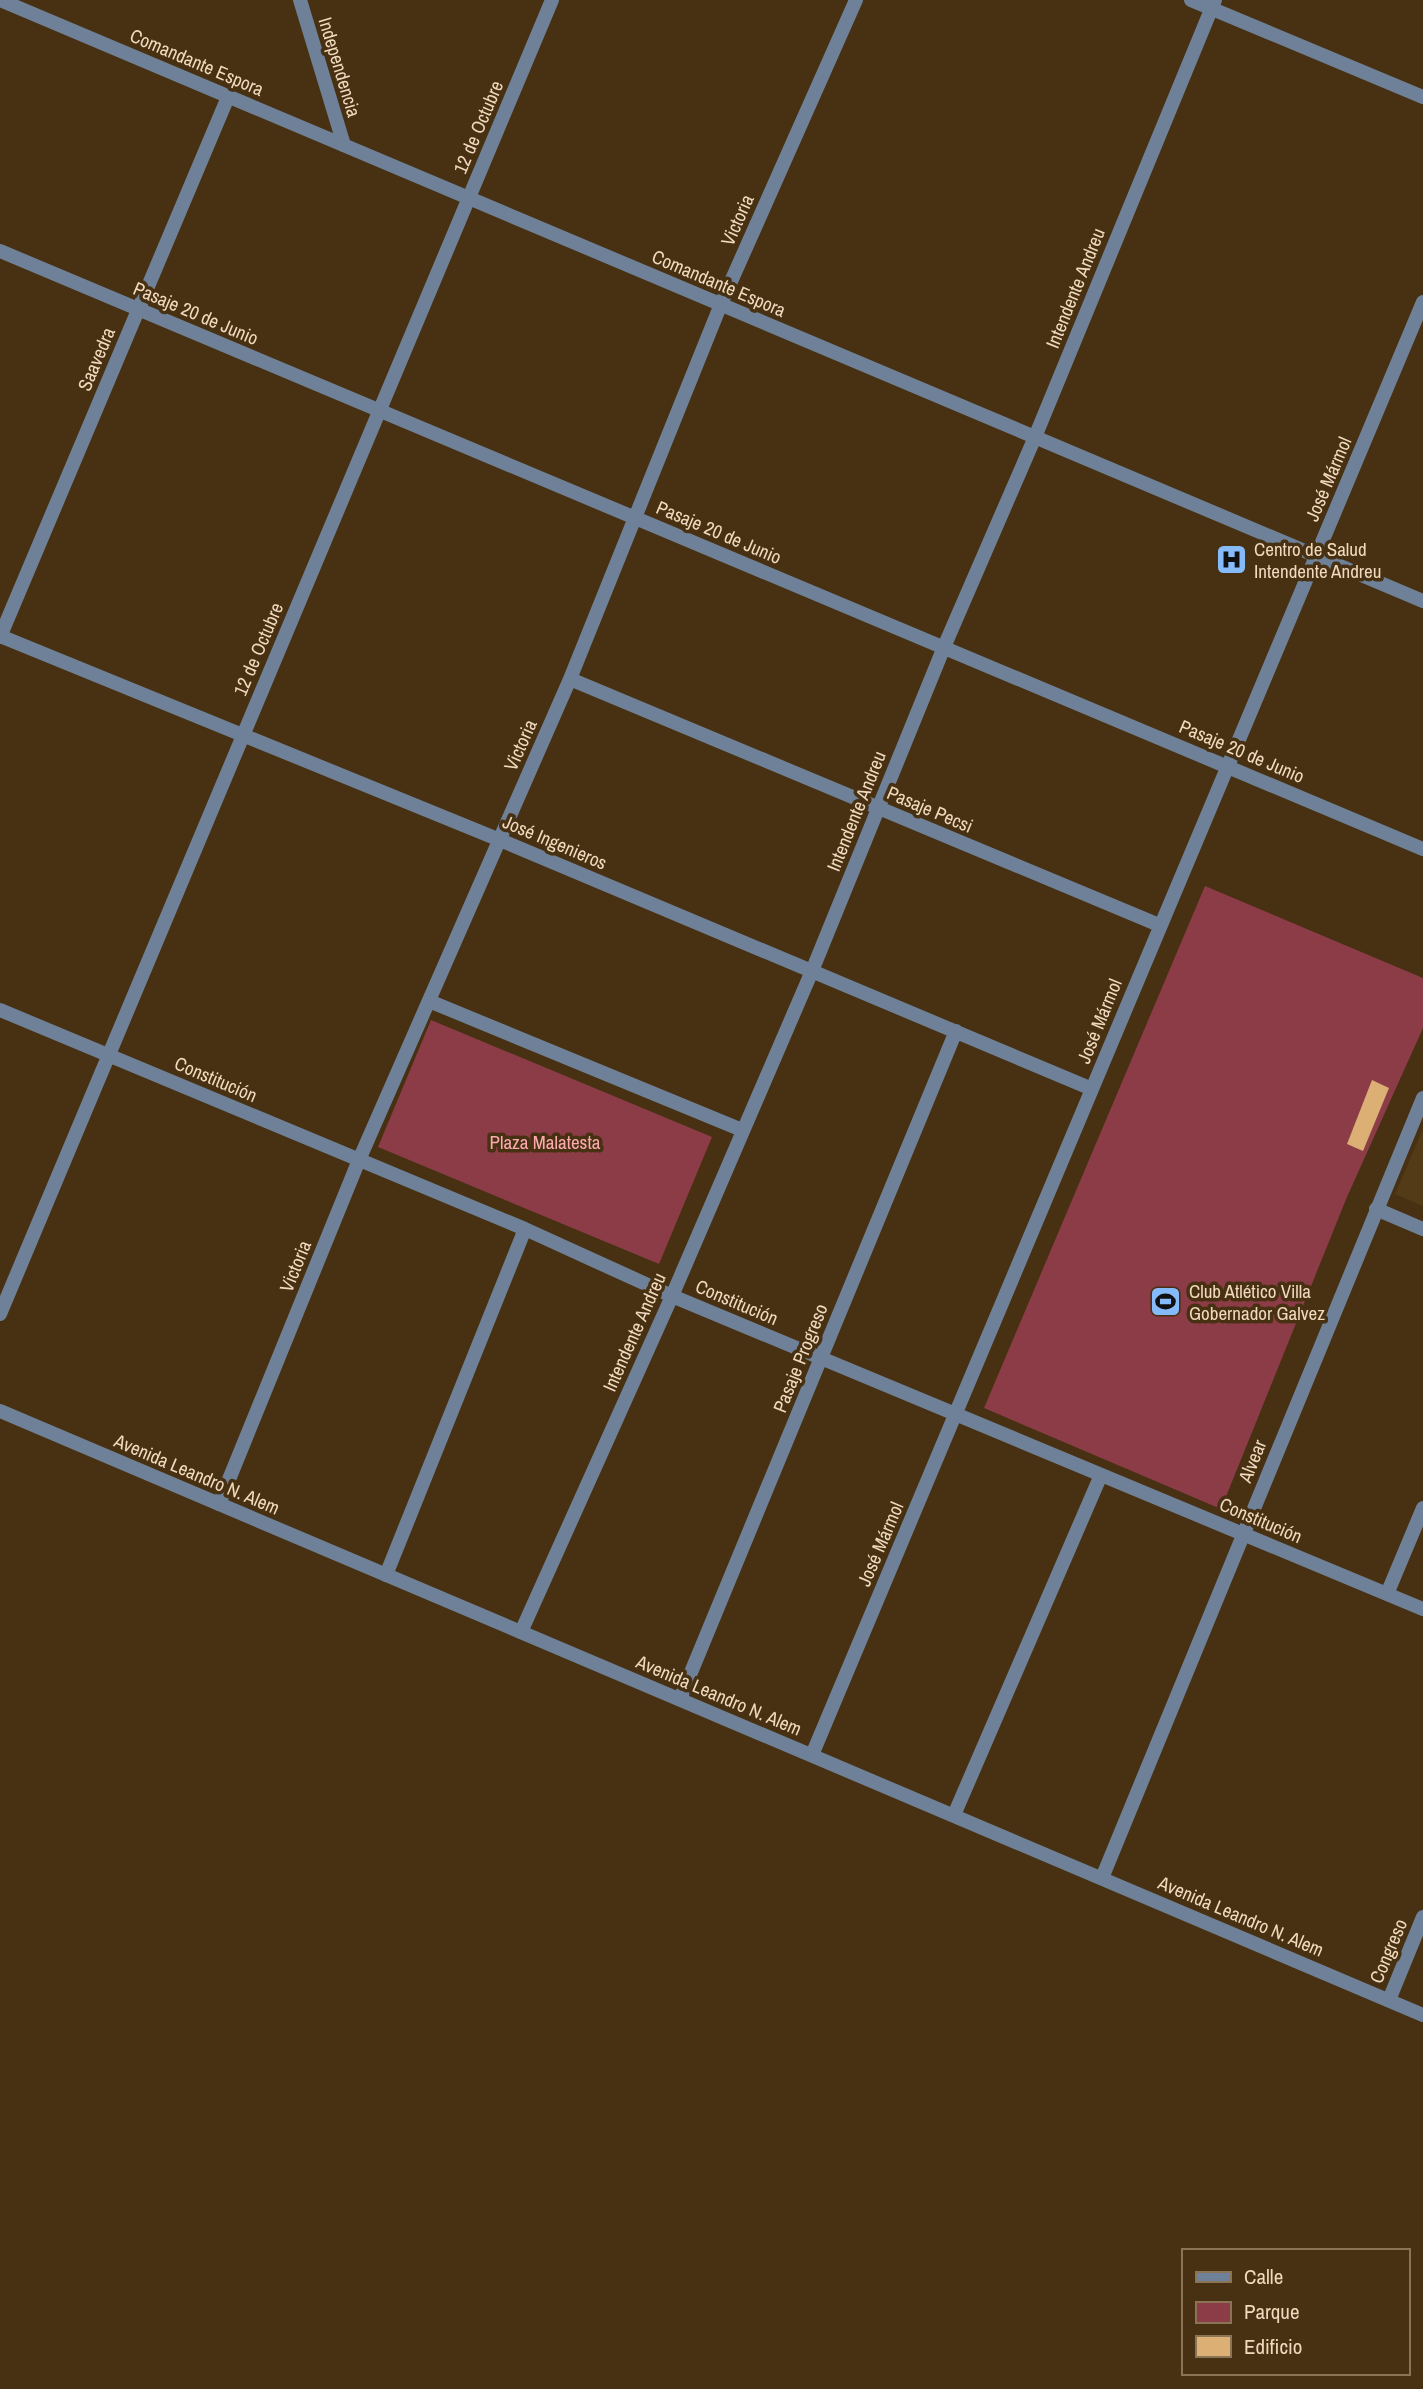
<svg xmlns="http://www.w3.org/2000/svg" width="1423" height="2389" viewBox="0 0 1423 2389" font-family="'Archivo Narrow',sans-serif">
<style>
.built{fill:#533b17}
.green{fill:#8b3c47}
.building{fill:#dcb074}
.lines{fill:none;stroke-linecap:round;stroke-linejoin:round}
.minor{stroke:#6e8198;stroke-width:14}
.tertiary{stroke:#6e8198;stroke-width:14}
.labels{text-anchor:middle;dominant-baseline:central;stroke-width:7;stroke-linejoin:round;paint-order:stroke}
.street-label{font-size:19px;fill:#f0d9bc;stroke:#473112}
.poi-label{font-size:19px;fill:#f0d9bc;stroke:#473112;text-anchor:start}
.park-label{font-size:19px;fill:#fca9b0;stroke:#473112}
</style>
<rect width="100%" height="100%" fill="#473112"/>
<!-- built -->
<path class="built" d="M1423 1129V1206L1395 1194Z"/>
<!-- green -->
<path class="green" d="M1205 886 1423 978V1028L1347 1197 1221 1509 984 1408Z
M431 1020 712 1137 659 1264 378 1147Z"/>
<!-- building -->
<path class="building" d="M1372 1080 1389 1088 1363 1151 1347 1144Z"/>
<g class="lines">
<!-- minor -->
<path class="minor" d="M300 0 344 145
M1191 0 1423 97
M0 251 1423 849
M0 636 500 840 1092 1089
M0 637 228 97
M570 679 1159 925
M429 1001 742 1130
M0 1010 525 1229 672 1296 1423 1609
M1376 1209 1423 1229
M0 1314 552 0
M219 1504 359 1160 570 679 721 304 856 0
M386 1575 525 1229
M1387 1594 1423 1508
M521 1632 672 1296 812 971 944 647 1035 437 1215 0
M680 1699 956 1031
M812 1755 1423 302
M954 1815 1101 1475
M1102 1878 1423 1098
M1389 2000 1423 1917"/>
<!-- tertiary -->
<path class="tertiary" d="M0 0 1423 601
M0 1411 1423 2015"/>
</g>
<!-- icons -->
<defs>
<symbol id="hospital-square" viewBox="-11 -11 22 22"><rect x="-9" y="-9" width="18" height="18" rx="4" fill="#86bbfb" stroke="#473112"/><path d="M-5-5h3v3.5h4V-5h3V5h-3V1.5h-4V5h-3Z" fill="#111"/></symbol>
<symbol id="stadium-square" viewBox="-11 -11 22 22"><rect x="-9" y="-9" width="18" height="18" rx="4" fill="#86bbfb" stroke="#473112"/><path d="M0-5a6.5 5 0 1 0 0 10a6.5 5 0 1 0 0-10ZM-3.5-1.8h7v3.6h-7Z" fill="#111"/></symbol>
</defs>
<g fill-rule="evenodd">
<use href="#hospital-square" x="1214" y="542" width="35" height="35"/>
<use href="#stadium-square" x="1148" y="1284" width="35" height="35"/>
</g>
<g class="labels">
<!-- street labels -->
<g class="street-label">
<text transform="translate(197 62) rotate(23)">Comandante Espora</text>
<text transform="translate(340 67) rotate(73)">Independencia</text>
<text transform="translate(478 127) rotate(-67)">12 de Octubre</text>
<text transform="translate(737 220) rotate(-66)">Victoria</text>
<text transform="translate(719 283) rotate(23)">Comandante Espora</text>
<text transform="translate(1075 288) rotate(-68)">Intendente Andreu</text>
<text transform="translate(196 313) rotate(23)">Pasaje 20 de Junio</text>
<text transform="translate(96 359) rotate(-67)">Saavedra</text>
<text transform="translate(1328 479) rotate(-67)">José Mármol</text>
<text transform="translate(719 532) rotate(23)">Pasaje 20 de Junio</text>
<text transform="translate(258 649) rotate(-67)">12 de Octubre</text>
<text transform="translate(520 745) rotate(-66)">Victoria</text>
<text transform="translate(1242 751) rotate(23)">Pasaje 20 de Junio</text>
<text transform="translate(930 809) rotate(23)">Pasaje Pecsi</text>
<text transform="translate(856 811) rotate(-68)">Intendente Andreu</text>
<text transform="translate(555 842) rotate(23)">José Ingenieros</text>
<text transform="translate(1099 1021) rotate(-68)">José Mármol</text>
<text transform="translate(216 1079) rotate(23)">Constitución</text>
<text transform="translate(295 1266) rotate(-68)">Victoria</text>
<text transform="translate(737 1302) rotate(23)">Constitución</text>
<text transform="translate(634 1332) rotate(-66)">Intendente Andreu</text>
<text transform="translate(800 1358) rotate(-68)">Pasaje Progreso</text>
<text transform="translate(1252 1461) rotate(-68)">Alvear</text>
<text transform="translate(197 1474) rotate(23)">Avenida Leandro N. Alem</text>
<text transform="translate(1261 1520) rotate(23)">Constitución</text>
<text transform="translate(880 1544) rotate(-67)">José Mármol</text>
<text transform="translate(719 1695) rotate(23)">Avenida Leandro N. Alem</text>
<text transform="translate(1241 1916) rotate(23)">Avenida Leandro N. Alem</text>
<text transform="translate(1388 1951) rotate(-67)">Congreso</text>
</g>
<!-- poi labels -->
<g class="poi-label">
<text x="1254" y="549">Centro de Salud<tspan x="1254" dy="22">Intendente Andreu</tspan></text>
<text x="1189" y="1291">Club Atlético Villa<tspan x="1189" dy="22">Gobernador Galvez</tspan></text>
</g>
<!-- park labels -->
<g class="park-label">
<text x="545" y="1142">Plaza Malatesta</text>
</g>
</g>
<!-- legend -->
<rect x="1182" y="2249" width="228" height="126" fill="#473112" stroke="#8b7456" stroke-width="2"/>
<rect x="1196" y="2272" width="35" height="10" fill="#6e8198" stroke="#8b7456" stroke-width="2"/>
<text x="1244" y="2284" font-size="21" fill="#f0d9bc">Calle</text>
<rect x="1196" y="2302" width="35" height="21" fill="#8b3c47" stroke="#8b7456" stroke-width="2"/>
<text x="1244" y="2319" font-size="21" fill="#f0d9bc">Parque</text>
<rect x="1196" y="2336" width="35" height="21" fill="#dcb074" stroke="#8b7456" stroke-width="2"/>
<text x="1244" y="2354" font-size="21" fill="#f0d9bc">Edificio</text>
</svg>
